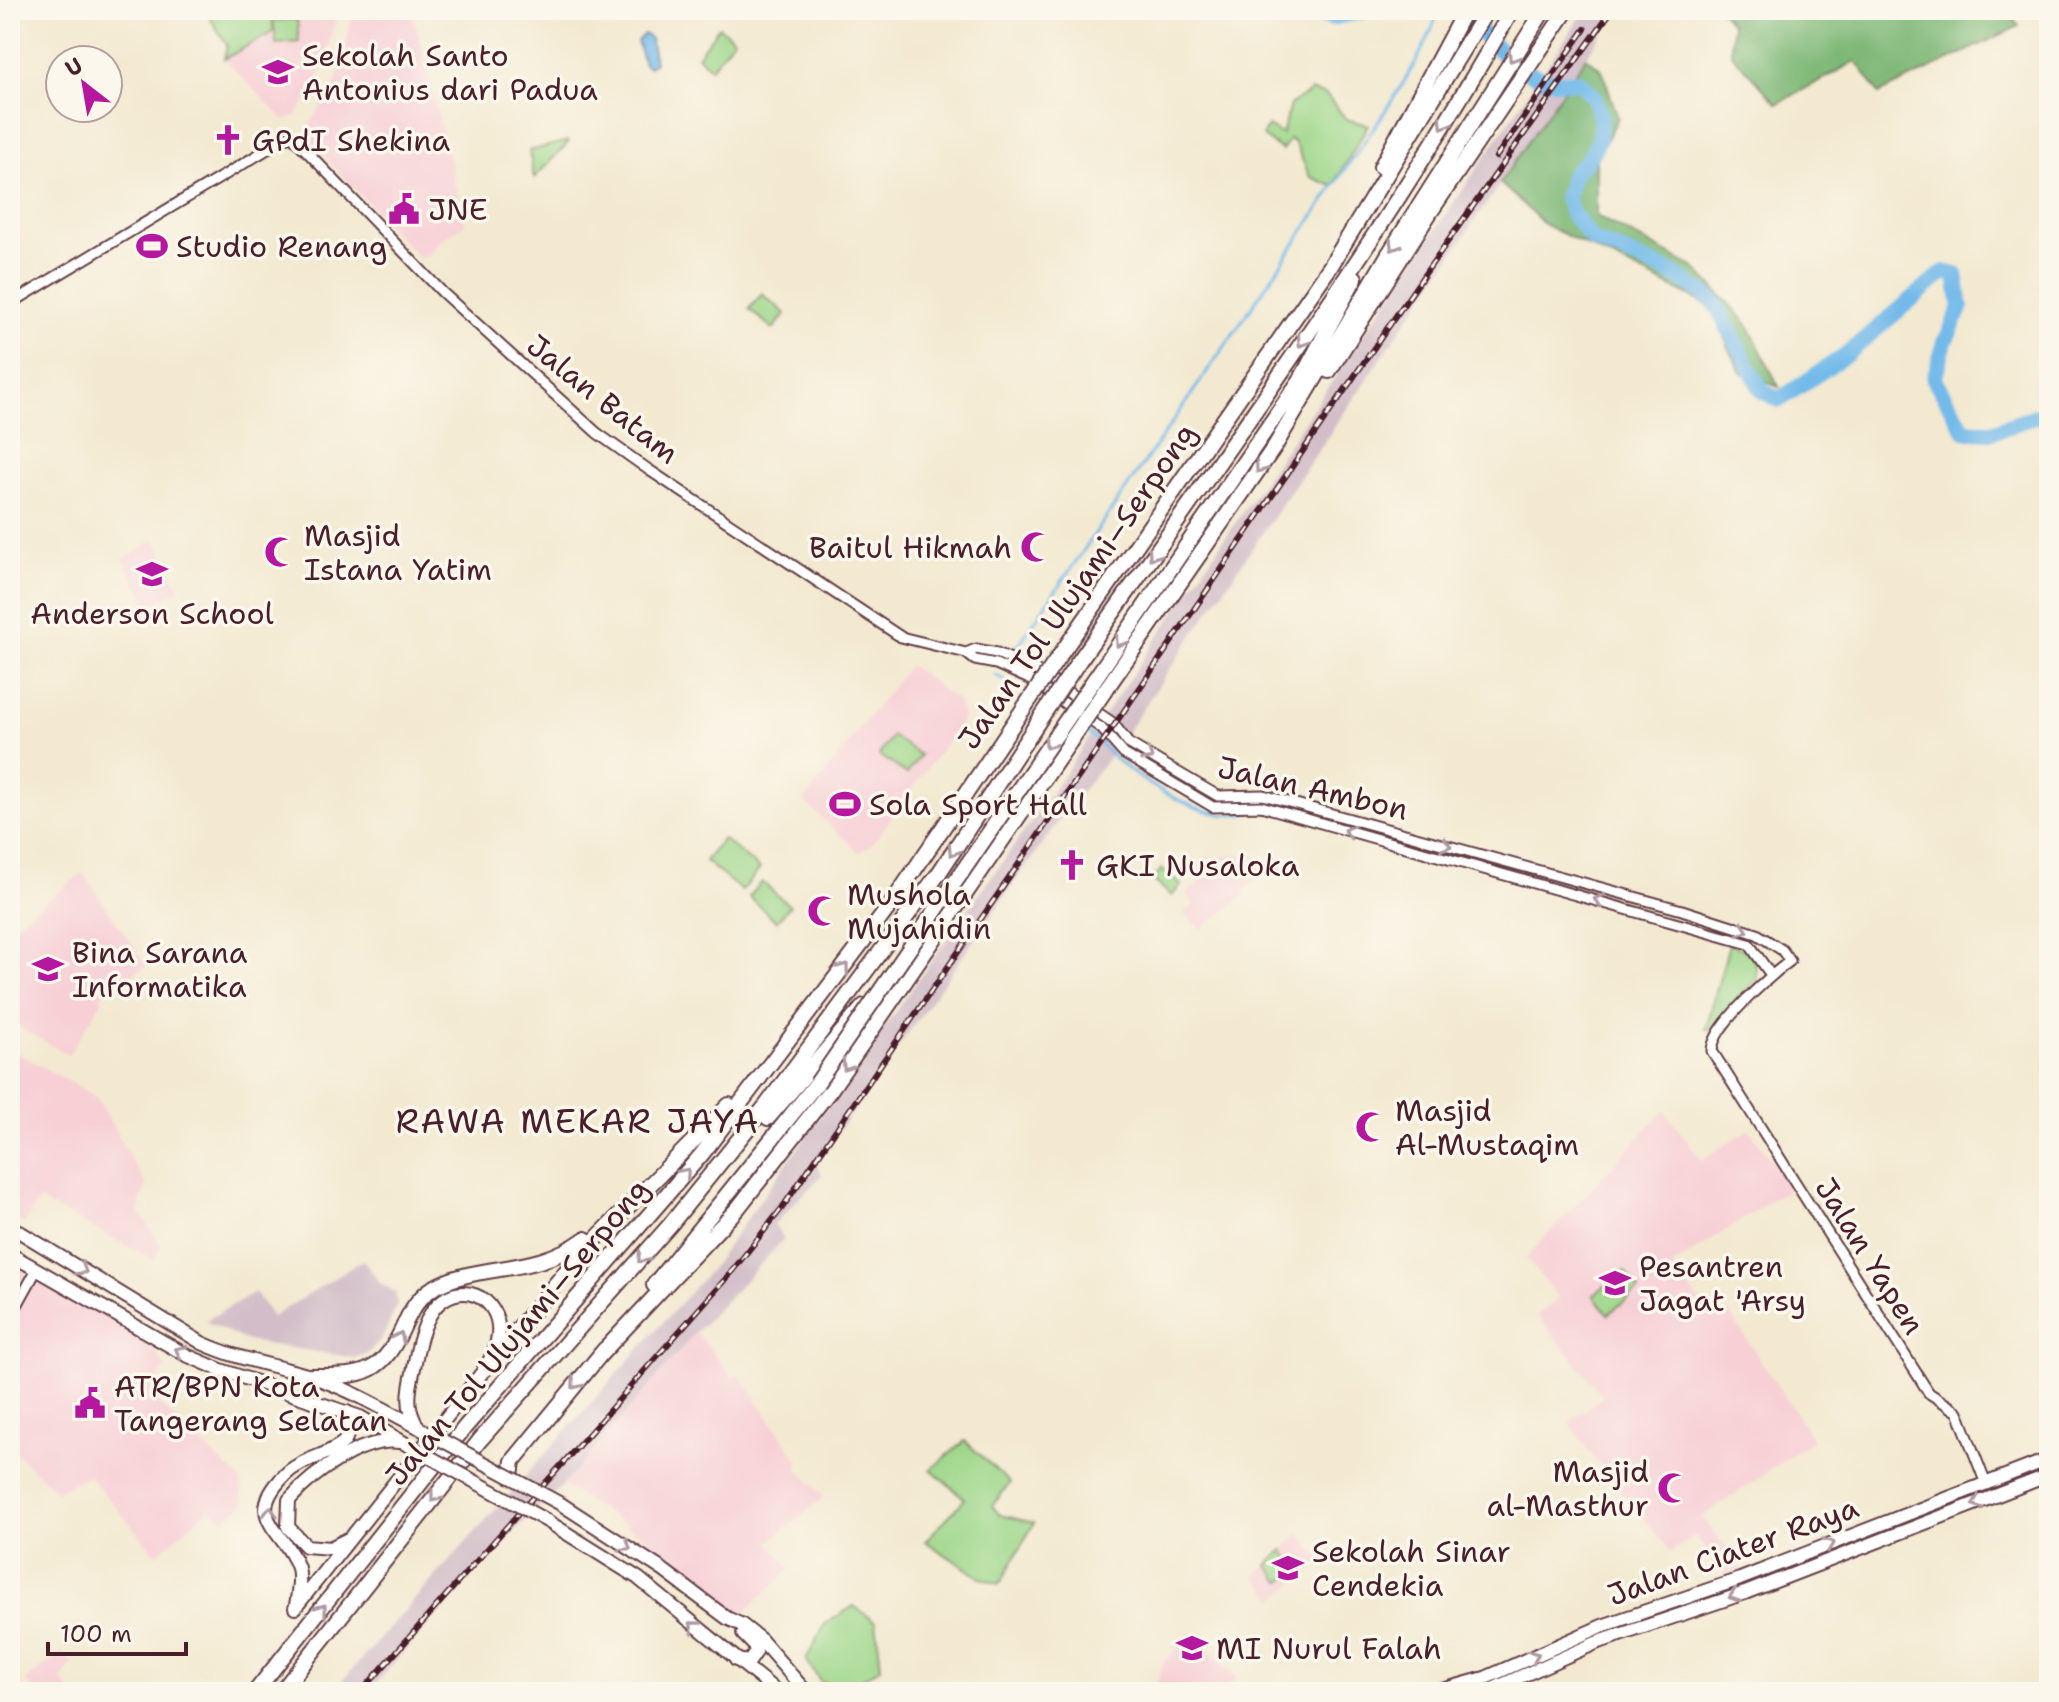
<svg xmlns="http://www.w3.org/2000/svg" width="2059" height="1702" viewBox="0 0 2059 1702" font-family="'Shantell Sans',sans-serif">
<style>
.built{fill:#f7cfd5}
.industrial{fill:#d2bdc8}
.green{fill:#9ed78a;stroke:#747b5a;stroke-width:2}
.forest{fill:#7eb876;stroke:#646c50;stroke-width:2}
.water{fill:#73baea;stroke:#5e6c8a;stroke-width:2}
.lines{fill:none;stroke-linecap:round;stroke-linejoin:round}
.stream{stroke:#73baea;stroke-width:3}
.river{stroke:#73baea;stroke-width:16}
.tertiary-casing{stroke:#633d44;stroke-width:13}
.primary-casing{stroke:#633d44;stroke-width:16}
.motorway-casing{stroke:#633d44;stroke-width:18}
.tertiary{stroke:#fff;stroke-width:9}
.primary{stroke:#fff;stroke-width:12}
.motorway{stroke:#fff;stroke-width:14}
.rail-casing{stroke:#4a1f2b;stroke-width:6}
.rail{stroke:#fbf7ec;stroke-width:3;stroke-dasharray:9;stroke-linecap:butt}
.primary-bridge-casing{stroke:#633d44;stroke-width:16;stroke-linecap:butt}
.motorway-bridge-casing{stroke:#633d44;stroke-width:18;stroke-linecap:butt}
.primary-bridge{stroke:#fff;stroke-width:12}
.motorway-bridge{stroke:#fff;stroke-width:14}
.oneway{stroke:#ae9aa0}
.labels{text-anchor:middle;dominant-baseline:central;stroke-width:7;stroke-linejoin:round;paint-order:stroke}
.poi-label{font-size:30px;fill:#4a1f2b;stroke:#fbf7ec;text-anchor:start}
.street-label{font-size:30px;fill:#4a1f2b;stroke:#fbf7ec}
.quarter-label{font-size:34px;letter-spacing:2px;fill:#4a1f2b;stroke:#fbf7ec}
</style>
<rect width="100%" height="100%" fill="#fbf7ec"/>
<filter id="ink" filterUnits="userSpaceOnUse"><feTurbulence type="fractalNoise" baseFrequency=".0125" numOctaves="2"/><feDisplacementMap in="SourceGraphic" scale="16" xChannelSelector="R" yChannelSelector="G"/><feConvolveMatrix kernelMatrix="1 2 1 2 8 2 1 2 1" color-interpolation-filters="sRGB"/></filter>
<filter id="wash" filterUnits="userSpaceOnUse"><feTurbulence type="fractalNoise" baseFrequency=".006" numOctaves="4" result="noise"/><feDisplacementMap in="SourceGraphic" scale="32" xChannelSelector="R" yChannelSelector="G"/><feGaussianBlur stdDeviation="1.8" result="paint"/><feColorMatrix in="noise" values="0 0 0 0 0 0 0 0 0 0 0 0 0 0 0 0 0 1.4 0 .05"/><feComposite in="paint" operator="in"/></filter>
<g filter="url(#wash)">
<rect width="100%" height="100%" fill="#f3e9d0"/>
<!-- built -->
<path class="built" d="M321 10H337L338 14 317 84 297 115 284 120 224 59 273 33 272 20Z
M353 10H412L465 224 440 241 428 256 419 258 309 140 310 125 335 83 343 60Z
M155 540 180 589 149 606 123 559Z
M909 665 958 701 964 718 872 844 859 853 804 801Z
M1241 855 1282 864 1243 890 1245 895 1201 929 1184 913 1194 905 1186 893 1200 883 1193 875 1204 858Z
M83 873 147 966 101 995 103 999 69 1055 10 1022V928Z
M10 1049 87 1091 99 1101 146 1186 138 1210 161 1245 154 1260 39 1200 24 1224 10 1214Z
M1664 1111 1702 1160 1749 1129 1791 1187 1672 1266 1712 1318 1728 1311 1813 1440 1702 1517 1742 1569 1727 1578 1695 1536 1671 1552 1592 1456 1569 1422 1603 1396 1537 1315 1559 1299 1526 1258Z
M10 1257 149 1340 165 1368 148 1394 242 1481 243 1504 224 1520 209 1508 157 1555 88 1475 56 1492 10 1447Z
M696 1332 733 1378 739 1374 800 1463 797 1468 824 1497 769 1542 791 1569 743 1613 701 1585 644 1537 563 1485Z
M1300 1533 1323 1561 1274 1599 1255 1576Z
M1191 1633 1237 1678 1222 1692H1155L1163 1663Z
M62 1652 72 1664 61 1679 71 1692H36L26 1681Z"/>
<!-- industrial -->
<path class="industrial" d="M1585 10H1618L1112 754 1064 813 816 1163 822 1175 774 1224 784 1239 696 1332 563 1485 490 1554 368 1692H332L711 1269 1048 798Z
M363 1260 380 1283 395 1292 397 1305 383 1337 368 1353 355 1358 247 1341 205 1321 255 1292 272 1317Z"/>
<!-- green -->
<path class="green" d="M205 10H272L273 32 224 59 227 45Z
M297 19 299 42 276 44 274 21Z
M719 27 734 39 711 68 697 56Z
M1311 91 1326 95 1346 119 1368 125 1333 186 1310 177 1295 143 1290 139 1282 150 1262 136 1268 126 1282 134 1290 105Z
M568 141 569 142 534 178 529 151Z
M762 294 786 314 773 329 749 309Z
M892 736 920 755 907 774 879 755Z
M723 839 760 869 742 891 705 861Z
M1162 869 1181 885 1172 896 1153 880Z
M762 882 790 906 776 921 749 897Z
M1729 944C1748 950 1758 957 1757 979L1709 1030 1706 1029Z
M1625 1271 1639 1290 1608 1314 1593 1295Z
M965 1441 1010 1483 992 1506 1000 1515 1034 1523 1000 1584 981 1578 925 1541 965 1499 931 1469Z
M1283 1550 1298 1570 1281 1582 1268 1565Z
M854 1606 876 1622 881 1667 845 1690 821 1682 806 1660 825 1624Z"/>
<!-- forest -->
<path class="forest" d="M1720 10H2006L2019 26 1879 94 1856 61 1777 104 1731 53 1732 25Z
M1586 57 1602 70 1618 118 1596 159V216L1695 268 1747 323 1779 387 1741 373 1710 306 1545 225 1500 183Z"/>
<!-- water -->
<path class="water" d="M644 34 650 38 655 62 648 67 644 64 637 41Z"/>
<g class="lines">
<!-- stream -->
<path class="stream" d="M1015 650C1121 495 1229 342 1334 186 1361 145 1429 55 1438 10
M995 675 1028 692
M1084 730C1098 739 1108 753 1120 763 1150 787 1210 824 1248 813"/>
<!-- river -->
<path class="river" d="M1296 10 1331 18 1369 10
M1459 10C1493 43 1527 90 1579 81L1594 97 1601 119 1599 139 1588 159 1573 174 1566 198 1573 215 1593 240 1672 273 1713 300 1762 391 1779 400 1847 354 1944 272 1956 275 1961 307 1945 342 1934 379 1965 431 1992 432 2049 411"/>
</g>
</g>
<g filter="url(#ink)">
<g class="lines">
<defs>
<path id="tertiary" d="M10 304 291 135 443 293 597 433 649 470 901 637 966 653 975 660 996 664 1029 679 1101 728 1124 754 1213 807 1261 806 1749 944 1771 975
M966 653 976 649 997 653 1036 670 1113 723 1128 743 1218 796 1263 795 1682 910 1757 934 1782 950 1790 961C1770 976 1712 1026 1712 1051L1929 1393 1958 1412 1986 1484
M10 1318 37 1269"/>
<path id="primary" d="M10 1226 202 1343C237 1359 273 1365 310 1376 348 1388 383 1409 418 1427
M10 1254 186 1355 221 1370 360 1417 406 1444
M561 1504 663 1570 727 1618 742 1625 761 1640 806 1692
M547 1521 638 1578 777 1692
M350 1538 330 1548 306 1546 288 1527 289 1500C313 1473 362 1437 400 1442
M296 1605C298 1593 301 1579 298 1568 286 1530 241 1519 285 1475 301 1458 328 1457 345 1441L350 1426 347 1412
M295 1608 485 1369C491 1358 497 1347 498 1335 502 1296 457 1277 433 1310 422 1326 417 1349 414 1368 409 1390 405 1408 418 1427
M736 1660 749 1662 756 1652 754 1645 743 1634
M1435 1692 1485 1678 1602 1626 1740 1579 2049 1459
M1486 1692 1596 1643 1745 1593 2049 1475"/>
<path id="motorway" d="M1381 167 1465 10
M1329 371 1431 211 1567 10
M1058 658 1330 267 1487 10
M1077 664C1227 450 1383 238 1512 10
M1094 680 1301 379 1355 278
M1106 689 1275 446 1388 255 1544 10
M768 1118 864 1006
M654 1285 817 1083
M599 1356 738 1208 831 1089 1069 743
M485 1369 578 1257 729 1105
M311 1376C366 1377 383 1374 406 1321 412 1308 420 1296 433 1288 478 1262 533 1277 585 1239
M511 1476 513 1461 605 1349
M255 1692 465 1427 702 1154 892 903 1026 705
M281 1692 480 1440 670 1225 765 1107 939 873 1042 716"/>
</defs>
<!-- tertiary casing -->
<use href="#tertiary" class="tertiary-casing"/>
<!-- primary casing -->
<use href="#primary" class="primary-casing"/>
<!-- motorway casing -->
<use href="#motorway" class="motorway-casing"/>
<!-- tertiary -->
<use href="#tertiary" class="tertiary"/>
<!-- primary -->
<use href="#primary" class="primary"/>
<!-- motorway -->
<use href="#motorway" class="motorway"/>
<defs>
<path id="rail" d="M1496 157 1585 29
M361 1692 729 1275 782 1208 1424 275 1612 10"/>
</defs>
<!-- rail casing -->
<use href="#rail" class="rail-casing"/>
<!-- rail -->
<use href="#rail" class="rail"/>
<defs>
<path id="primary-bridge" d="M421 1429 561 1504
M406 1444 547 1521"/>
<path id="motorway-bridge" d="M1026 705 1058 658
M1042 716 1077 664
M1069 743 1106 689
M817 1083 1094 680"/>
</defs>
<!-- primary-bridge casing -->
<use href="#primary-bridge" class="primary-bridge-casing"/>
<!-- motorway-bridge casing -->
<use href="#motorway-bridge" class="motorway-bridge-casing"/>
<!-- primary-bridge -->
<use href="#primary-bridge" class="primary-bridge"/>
<!-- motorway-bridge -->
<use href="#motorway-bridge" class="motorway-bridge"/>
</g>
<!-- one-way arrows -->
<defs><path id="oneway-chevron" d="M-2-3.5L2.5 0L-2 3.5" fill="none" stroke-width="1.6" stroke-linecap="round" stroke-linejoin="round" transform="scale(2)"/></defs>
<g class="oneway">
<use href="#oneway-chevron" transform="translate(1513 57) rotate(123)"/>
<use href="#oneway-chevron" transform="translate(1444 124) rotate(122)"/>
<use href="#oneway-chevron" transform="translate(1394 246) rotate(122)"/>
<use href="#oneway-chevron" transform="translate(1302 342) rotate(124)"/>
<use href="#oneway-chevron" transform="translate(1260 468) rotate(125)"/>
<use href="#oneway-chevron" transform="translate(1153 555) rotate(125)"/>
<use href="#oneway-chevron" transform="translate(1120 642) rotate(124)"/>
<use href="#oneway-chevron" transform="translate(1049 744) rotate(125)"/>
<use href="#oneway-chevron" transform="translate(1148 756) rotate(31)"/>
<use href="#oneway-chevron" transform="translate(1349 831) rotate(-164)"/>
<use href="#oneway-chevron" transform="translate(1446 845) rotate(15)"/>
<use href="#oneway-chevron" transform="translate(953 851) rotate(123)"/>
<use href="#oneway-chevron" transform="translate(1599 900) rotate(-165)"/>
<use href="#oneway-chevron" transform="translate(1743 930) rotate(18)"/>
<use href="#oneway-chevron" transform="translate(844 968) rotate(-54)"/>
<use href="#oneway-chevron" transform="translate(847 1066) rotate(124)"/>
<use href="#oneway-chevron" transform="translate(685 1173) rotate(-49)"/>
<use href="#oneway-chevron" transform="translate(642 1258) rotate(132)"/>
<use href="#oneway-chevron" transform="translate(82 1270) rotate(32)"/>
<use href="#oneway-chevron" transform="translate(399 1337) rotate(-65)"/>
<use href="#oneway-chevron" transform="translate(180 1351) rotate(-153)"/>
<use href="#oneway-chevron" transform="translate(576 1384) rotate(129)"/>
<use href="#oneway-chevron" transform="translate(435 1497) rotate(128)"/>
<use href="#oneway-chevron" transform="translate(1977 1503) rotate(159)"/>
<use href="#oneway-chevron" transform="translate(270 1512) rotate(-89)"/>
<use href="#oneway-chevron" transform="translate(1829 1544) rotate(-21)"/>
<use href="#oneway-chevron" transform="translate(626 1546) rotate(33)"/>
<use href="#oneway-chevron" transform="translate(1734 1596) rotate(161)"/>
<use href="#oneway-chevron" transform="translate(322 1609) rotate(-52)"/>
<use href="#oneway-chevron" transform="translate(694 1626) rotate(-140)"/>
<use href="#oneway-chevron" transform="translate(1534 1656) rotate(-25)"/>
</g>
</g>
<!-- icons -->
<defs>
<symbol id="school-bare" viewBox="-9 -9 18 18"><path d="M0-5L7-2L0 1L-7-2ZM-4 1L0 2.5L4 1V4Q0 6-4 4Z" fill="#b5179e" stroke="#fbf7ec" stroke-width="2.5" paint-order="stroke"/></symbol>
<symbol id="church-bare" viewBox="-9 -9 18 18"><path d="M-1.2-6h2.4v3.5h3.3v2.4h-3.3V6h-2.4V-.1h-3.3v-2.4h3.3Z" fill="#b5179e" stroke="#fbf7ec" stroke-width="2.5" paint-order="stroke"/></symbol>
<symbol id="civic-bare" viewBox="-9 -9 18 18"><path d="M-.6-6.5H3V-4.5H.6V-3L4-1V1h2V6H-6V1h2V-1L-.6-3ZM-1.2 2.5V6h2.4V2.5Z" fill="#b5179e" stroke="#fbf7ec" stroke-width="2.5" paint-order="stroke"/></symbol>
<symbol id="stadium-bare" viewBox="-9 -9 18 18"><path d="M0-5a6.5 5 0 1 0 0 10a6.5 5 0 1 0 0-10ZM-3.5-1.8h7v3.6h-7Z" fill="#b5179e" stroke="#fbf7ec" stroke-width="2.5" paint-order="stroke"/></symbol>
<symbol id="mosque-bare" viewBox="-9 -9 18 18"><path d="M3.5-4.9A6 6 0 1 0 3.5 4.9A5 5 0 1 1 3.5-4.9Z" fill="#b5179e" stroke="#fbf7ec" stroke-width="2.5" paint-order="stroke"/></symbol>
<symbol id="university-bare" viewBox="-9 -9 18 18"><path d="M0-5L7-2L0 1L-7-2ZM-4 1L0 2.5L4 1V4Q0 6-4 4Z" fill="#b5179e" stroke="#fbf7ec" stroke-width="2.5" paint-order="stroke"/></symbol>
</defs>
<g fill-rule="evenodd">
<use href="#school-bare" x="256" y="50" width="44" height="44"/>
<use href="#church-bare" x="206" y="118" width="44" height="44"/>
<use href="#civic-bare" x="382" y="187" width="44" height="44"/>
<use href="#stadium-bare" x="130" y="224" width="44" height="44"/>
<use href="#mosque-bare" x="1014" y="525" width="44" height="44"/>
<use href="#mosque-bare" x="258" y="530" width="44" height="44"/>
<use href="#school-bare" x="130" y="552" width="44" height="44"/>
<use href="#stadium-bare" x="823" y="782" width="44" height="44"/>
<use href="#church-bare" x="1050" y="843" width="44" height="44"/>
<use href="#mosque-bare" x="801" y="889" width="44" height="44"/>
<use href="#university-bare" x="26" y="947" width="44" height="44"/>
<use href="#mosque-bare" x="1349" y="1105" width="44" height="44"/>
<use href="#school-bare" x="1593" y="1261" width="44" height="44"/>
<use href="#civic-bare" x="68" y="1381" width="44" height="44"/>
<use href="#mosque-bare" x="1651" y="1466" width="44" height="44"/>
<use href="#school-bare" x="1266" y="1546" width="44" height="44"/>
<use href="#school-bare" x="1170" y="1626" width="44" height="44"/>
</g>
<g class="labels">
<!-- poi labels -->
<g class="poi-label">
<text x="302" y="55">Sekolah Santo<tspan x="302" dy="34">Antonius dari Padua</tspan></text>
<text x="252" y="140">GPdI Shekina</text>
<text x="428" y="209">JNE</text>
<text x="176" y="246">Studio Renang</text>
<text x="304" y="535">Masjid<tspan x="304" dy="34">Istana Yatim</tspan></text>
<text x="1012" y="547" text-anchor="end">Baitul Hikmah</text>
<text x="152" y="613" text-anchor="middle">Anderson School</text>
<text x="869" y="804">Sola Sport Hall</text>
<text x="1096" y="865">GKI Nusaloka</text>
<text x="847" y="894">Mushola<tspan x="847" dy="34">Mujahidin</tspan></text>
<text x="72" y="952">Bina Sarana<tspan x="72" dy="34">Informatika</tspan></text>
<text x="1395" y="1110">Masjid<tspan x="1395" dy="34">Al-Mustaqim</tspan></text>
<text x="1639" y="1266">Pesantren<tspan x="1639" dy="34">Jagat 'Arsy</tspan></text>
<text x="114" y="1386">ATR/BPN Kota<tspan x="114" dy="34">Tangerang Selatan</tspan></text>
<text x="1649" y="1471" text-anchor="end">Masjid<tspan x="1649" dy="34">al-Masthur</tspan></text>
<text x="1312" y="1551">Sekolah Sinar<tspan x="1312" dy="34">Cendekia</tspan></text>
<text x="1216" y="1648">MI Nurul Falah</text>
</g>
<!-- street labels -->
<g class="street-label">
<text transform="translate(603 399) rotate(39)">Jalan Batam</text>
<text transform="translate(1077 586) rotate(-55)">Jalan Tol Ulujami–Serpong</text>
<text transform="translate(1313 788) rotate(13)">Jalan Ambon</text>
<text transform="translate(1870 1256) rotate(58)">Jalan Yapen</text>
<text transform="translate(517 1332) rotate(-50)">Jalan Tol Ulujami–Serpong</text>
<text transform="translate(1733 1551) rotate(-20)">Jalan Ciater Raya</text>
</g>
<!-- quarter labels -->
<g class="quarter-label">
<text x="578" y="1121">RAWA MEKAR JAYA</text>
</g>
</g>
<!-- margin -->
<rect width="2059" height="1702" fill="none" stroke="#fbf7ec" stroke-width="40"/>
<!-- north arrow -->
<g transform="translate(84 84) rotate(329)"><circle r="38" fill="#fbf7ec" stroke="#b4a19f" stroke-width="2"/>
<path d="M0-6L14 30L0 20L-14 30Z" fill="#b5179e"/>
<text y="-12" font-size="22" font-weight="bold" text-anchor="middle" fill="#4a1f2b">U</text>
</g>
<!-- scale -->
<path d="M48 1642v12h138v-12" fill="none" stroke="#4a1f2b" stroke-width="4"/>
<text x="60" y="1642" font-size="24" fill="#4a1f2b" stroke="#fbf7ec" stroke-width="6" paint-order="stroke">100 m</text>
</svg>
